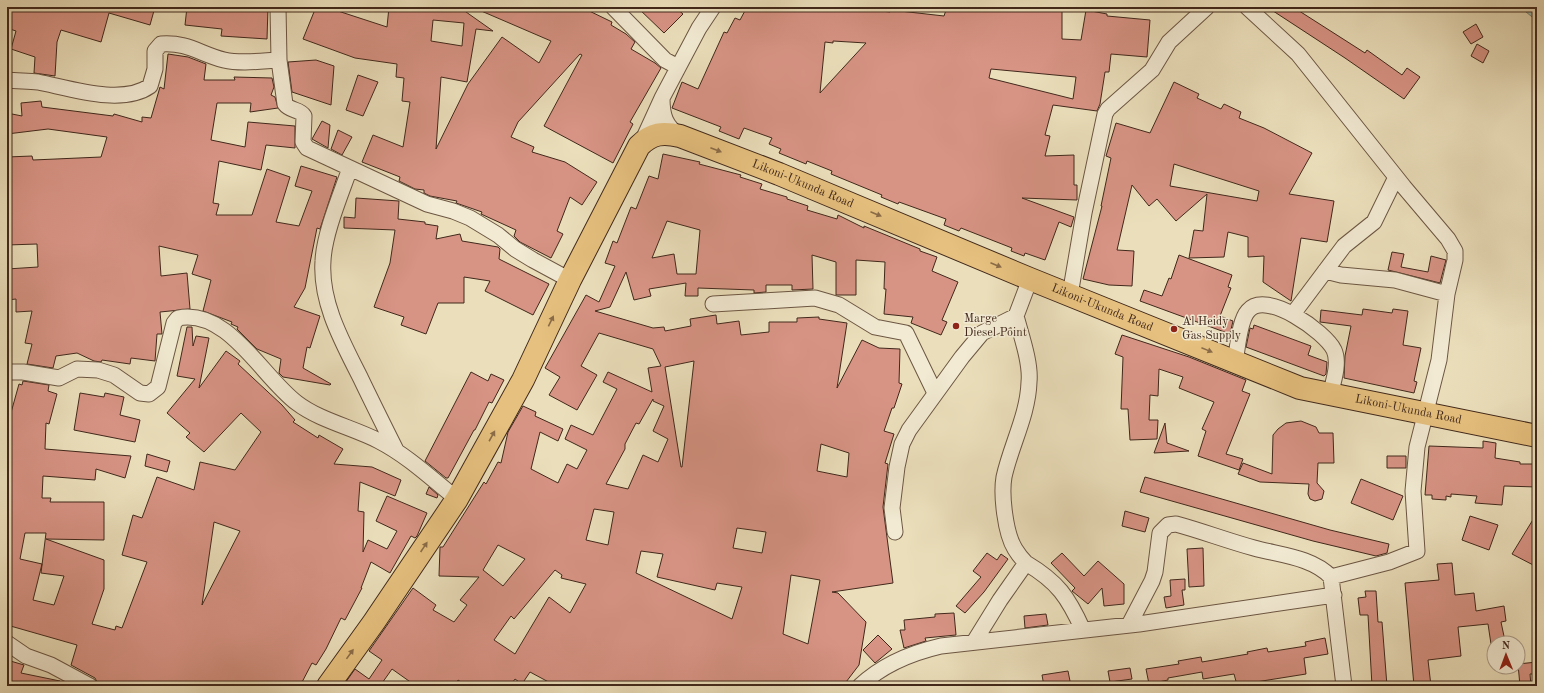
<svg xmlns="http://www.w3.org/2000/svg" width="1544" height="693" viewBox="0 0 1544 693" font-family="'Old Standard TT',serif">
<style>
.water{fill:#98bdb1;stroke:#758175}
.building{fill:#d79384;stroke:#41281b;fill-rule:evenodd}
.lines{fill:none;stroke-linecap:round;stroke-linejoin:round}
.street-casing{stroke:#6c5643;stroke-width:17}
.highway-casing{stroke:#41281b;stroke-width:24}
.street{stroke:#f2ead3;stroke-width:15}
.highway{stroke:#e6c07e;stroke-width:22}
.oneway{fill:#8b6c48}
.poi-dot{fill:#8f2418;stroke:#f2ead3;stroke-width:1.5}
.labels{text-anchor:middle;dominant-baseline:central;stroke-width:3;stroke-linejoin:round;paint-order:stroke}
.street-label{font-size:12px;fill:#41281b;stroke:#f2ead3}
.poi-label{font-size:12px;fill:#41281b;stroke:#f2ead3;text-anchor:start}
</style>
<rect width="100%" height="100%" fill="#ebdfbb"/>
<filter id="stains"><feTurbulence type="fractalNoise" baseFrequency=".005" numOctaves="4"/><feColorMatrix values="0 0 0 0 .2 0 0 0 0 .09 0 0 0 0 .02 0 0 0 .5 -.17"/></filter>
<radialGradient id="worn" r=".72"><stop offset=".6" stop-color="#630" stop-opacity="0"/><stop offset="1" stop-color="#630" stop-opacity=".3"/></radialGradient>
<!-- water -->
<path class="water" d="M1520 7H1537V21Z"/>
<!-- building -->
<path class="building" d="M7 7H155L150 25 109 13 101 42 61 30 57 42 55 76 34 73 35 57 11 49 16 31 7 28Z
M187 7H268L267 39 221 36 222 29 185 25Z
M316 7H340L338 11 387 27 389 7H459L493 31 476 29 467 82 441 77 436 149 468 84 502 37 539 63 551 41 472 7H581L612 22 611 25 626 34 635 42 631 49 655 63 661 68 630 122 633 124 613 163 544 126 582 55 580 54 518 122 511 137 534 147 532 152 565 162 597 182 582 205 570 197 557 231 563 234 551 258 520 242 514 236 516 230 481 214 482 212 456 203 457 201 430 196 424 193V190L415 189 399 181 400 177 362 162 373 135 403 147 410 102 402 101 404 78 396 77 397 64 355 58 303 39ZM433 20 464 23 462 46 431 41Z
M637 7H675L683 14 664 33Z
M747 7H865V9L890 12 891 10 944 16 947 7H1062V39L1081 40 1086 10 1107 14V16L1150 20 1147 57 1111 54 1109 72H1105L1100 104 1097 111 1053 105 1045 135 1050 136 1045 156 1074 155V185H1077V200L1022 198 1074 217 1071 227 1059 222 1045 260 1025 253 1024 256 1011 251 1012 248 961 228 959 231 944 225 946 219 899 202 898 204 881 197 882 195 831 174 832 171 807 161 806 164 779 153 781 149 769 144 772 138 744 128 739 139 719 131 721 127 672 108 682 82 698 89 724 32 727 33 735 18 740 20ZM833 41 866 43 820 93 825 42 833 43ZM991 69 1076 77 1073 99 989 78Z
M1267 7H1293L1365 53 1367 50 1402 75 1407 68 1420 77 1404 99 1345 58Z
M1476 24 1483 37 1471 44 1463 32Z
M1477 44 1489 51 1483 63 1471 56Z
M168 54 188 57 206 64 204 80H235L234 77 272 78 274 87 271 95 275 97 278 108 250 112 251 103H217L211 140 245 147 248 122 295 126V148L266 145 261 170 219 161 213 203 219 204 216 215H252L267 169 290 177 276 222 299 226 312 191 295 186 301 166 337 177 320 229 317 228 305 288 294 307 320 316 310 348 307 347 303 368 331 384 330 385 283 377 279 373 281 359 257 349 237 329 238 327 231 324 232 322 203 311 211 280 192 274 198 255 159 246 161 276 187 273 190 309 160 312 162 334H157L155 361 131 358 130 364 102 360 101 362 94 361 77 353 56 356 53 368 27 364 32 344 25 343 32 311 16 312V299L7 300V269L38 267 37 244 7 245V157L32 156 33 160 101 157 107 137 48 129 7 134V113L22 116 21 103 41 101 42 107 113 116 114 114 142 122V117L151 118 160 87 164 89Z
M316 60 334 66 331 105 292 92 288 62Z
M358 75 378 82 363 116 346 110Z
M1174 82 1199 94 1197 98 1221 109 1224 104 1241 112 1239 118 1264 128 1312 153 1289 194 1334 201 1327 242 1301 238 1291 301 1263 282 1264 256 1248 257V237L1228 232 1224 257 1189 258 1194 230 1203 231 1207 194 1176 221 1157 199 1149 206 1132 185 1117 250 1134 251 1132 286 1109 285 1083 279 1102 206H1101L1111 158 1106 156 1116 123 1150 133ZM1174 164 1259 191 1257 201 1170 186Z
M322 121 330 125 328 148 312 139Z
M338 130 352 137 342 155 331 149Z
M663 154 700 162 699 164 741 175 740 177 762 184 760 189 787 197V199L808 206 807 210 837 219 838 215 864 228V226L920 249V251L937 257 932 271 958 282 942 320 947 322 941 335 911 323 913 317 884 314 886 289H884L885 262 856 260V295H836V262L812 255 813 289 792 290V285H766V292L754 293V290L698 288V296H685L686 283 649 289 651 296 634 300 626 272 610 307 595 311 653 328 664 327 665 331 691 326 690 319 716 315 717 324 739 321 741 335 769 332V322H797V318L819 317V319L847 323 837 388 862 340 879 348 900 349 899 383 902 384 894 408H892L884 431 894 434 885 463 888 464 883 507 893 583 832 592 838 593 866 622 859 665 843 686H556L530 672 522 684 515 679 510 686H467L458 680 455 686H416L392 669 380 686H343L355 669 369 679 382 660 369 651 413 588 436 605 433 610 454 622 467 605 460 600 479 577 439 576 440 547H443L484 482 486 484 498 462 501 463 508 432 523 406 536 412 535 416 563 429 558 441 540 432 531 469 558 483 567 464 577 469 587 450 565 439 571 425 593 435 617 389 603 382 608 372 652 392 648 368 661 366 653 349 599 333 581 366 597 375 577 410 549 395 560 377 545 368 586 295 599 302 615 266 605 263 613 241 617 243 631 207 636 209 649 176 658 179ZM667 221 700 230 696 274H677L674 254 652 258ZM694 361 682 467H681L665 367ZM653 399V401L664 406 653 431 668 439 658 462 643 455 628 489 606 484 625 449V444L636 423 639 424ZM821 444 849 453 847 477 817 471ZM594 509 614 512 608 545 586 540ZM737 528 766 532 762 553 733 548ZM498 545 525 559 503 586 483 570ZM641 551 663 554 657 577 715 590 717 583 742 587 732 619 636 573ZM555 570 562 575 561 578 586 584 570 613 549 597 515 654 494 640 511 616 514 619ZM791 575 820 580 808 644 783 634Z
M356 198 399 201 398 219 425 222V224L438 226 436 239 460 234 462 241 498 247 500 249 499 259 549 284 533 315 485 291 490 281 464 277V303H438L426 334 401 325 404 317 374 307 390 263 395 230 344 228V217L355 218Z
M1392 252 1404 254 1401 267 1428 272 1431 256 1446 260 1440 283 1388 270Z
M1179 255 1232 275 1228 287 1231 288 1220 316 1233 321 1230 334 1140 301 1144 290 1162 296 1169 278 1171 279Z
M1363 309 1392 313 1393 309 1408 311 1403 345 1421 348 1414 381 1417 382 1414 393 1344 378 1345 356 1351 326 1320 322 1321 310 1362 315Z
M1254 325 1311 346 1308 355 1327 362 1326 374 1324 376 1246 347 1250 328 1253 329Z
M187 327H192L193 346 196 336 209 338 199 388 226 351 240 361 238 364 282 405 295 420 293 422 318 438 319 435 343 449 334 464 372 467 401 480 395 496 360 482 358 511 364 512 363 552 368 540 387 549 397 531 376 521 387 496 427 513 417 536 415 538 411 536 390 573 371 562 361 588H362L345 620 341 618 326 649 316 665 312 663 300 686H99L95 678 71 665 77 645 7 625V427L19 384 22 385 23 381 49 385 48 391 57 394 49 424 46 423 45 449 131 456 125 478 96 469 95 480 43 476 42 498H51L50 502H104V540L46 539 104 560V589L92 624 115 630 116 626 122 628 147 562 122 555 133 515 142 518 157 477 194 490 200 462 235 470 261 432 241 413 204 452 186 437 190 433 167 413 195 379 177 376ZM214 522 240 531 202 605ZM25 533H46L41 573 64 576 54 605 33 600 42 564 20 559Z
M1122 335 1189 357 1246 380 1242 391 1250 394 1226 454 1243 459 1239 470 1198 456 1206 431 1202 429 1214 402 1179 388 1183 377 1159 369 1158 396 1150 395 1149 420H1158L1157 439 1130 440 1128 409H1121L1123 357 1115 354Z
M471 372 488 381 491 374 504 380 492 403 489 402 475 430H474L448 478H446L425 461Z
M80 393 104 397 105 393 124 397 120 415 140 420 135 442 74 430Z
M1301 421 1316 427 1319 433H1333L1334 463H1318L1317 483 1324 491 1322 499 1315 501 1310 499 1308 494 1309 484 1260 482 1238 474 1243 463 1272 474 1273 435 1278 429 1286 423Z
M1165 423 1167 443 1189 451 1154 453Z
M1483 441 1496 443 1495 458 1520 462V464H1537V487L1504 486 1502 505 1475 503 1477 496 1451 494V497L1446 496V500L1432 499V495H1425L1429 446 1483 448Z
M147 454 170 461 167 472 145 466Z
M1387 456H1406V468H1387Z
M1145 477 1330 530 1389 544 1387 553 1376 556 1313 541 1140 492Z
M1361 479 1403 496 1393 520 1351 503Z
M429 487 438 495 437 498 426 494Z
M1125 511 1149 518 1145 532 1122 526Z
M1537 513V567L1512 554Z
M1470 516 1498 525 1489 550 1462 540Z
M1203 548 1204 586 1189 587 1187 549Z
M987 553 997 560 1001 554 1008 559 984 592 965 613 956 606 981 577 973 571Z
M1062 553 1084 576 1098 561 1124 584V604L1104 606 1102 588 1088 604 1072 591 1075 588 1051 563Z
M1452 563 1455 595 1474 593 1476 611 1504 606 1506 621 1501 622 1505 641 1491 644 1488 624 1458 627 1461 656 1428 660 1431 686H1414L1405 583 1439 580 1437 564Z
M1185 579V590H1182L1184 605 1166 608 1164 597 1171 596 1170 580Z
M1365 591H1376L1378 622H1382L1387 686H1372L1368 615H1360L1358 598 1366 597Z
M954 613 956 635 925 638 926 641 904 648 900 630H905L904 620 935 617V614Z
M1046 614 1048 625 1025 628 1024 616Z
M878 635 892 649 875 663 863 650Z
M1325 638 1328 654 1304 658 1306 674 1237 685 1234 674 1203 679 1202 672 1168 678V680L1149 684 1146 669 1179 664 1178 661 1201 657 1202 662 1248 654 1247 652 1267 648 1268 652 1306 646 1305 642Z
M7 660 24 665 21 673 60 681 59 686H7Z
M1537 662V674H1530L1531 686H1520L1518 664Z
M1130 668 1132 679 1110 682 1108 671Z
M1068 671 1071 686H1044L1042 675Z"/>
<g class="lines">
<defs>
<path id="street" d="M278 7 279 60 285 104C290 111 300 109 304 116L303 142 307 148 427 204 453 211 470 218 498 235 515 249 533 260 570 280
M613 7 665 60 678 67
M1247 7 1298 54 1404 187 1448 239 1455 251V260L1447 294 1439 360 1417 447 1413 491 1417 551 1389 562 1331 577
M7 80C17 81 28 81 38 82 69 88 122 106 150 86L155 69V51L161 44C188 42 200 54 224 60 241 64 261 61 279 60
M662 98 699 28 713 7
M641 144 662 98C662 115 665 126 680 136
M350 168C341 194 324 234 323 261 320 303 343 343 361 379 372 402 384 426 396 450
M1325 271 1341 275 1395 280 1447 294
M1070 295 1084 213 1105 114 1108 109 1152 70 1169 42 1207 7
M713 304 815 298 839 305 875 327 906 333 935 393
M1293 314 1344 246 1374 222 1396 177
M1016 316C1021 335 1031 363 1029 382 1028 415 1011 445 1004 477 1001 494 1005 533 1015 549 1018 554 1022 559 1026 563
M1235 361C1238 348 1239 321 1248 311 1266 289 1325 332 1334 350 1340 363 1333 383 1330 395
M7 372H23L59 378 77 369 98 370 114 375 140 393 149 394 158 387 174 323 178 318C228 308 262 377 297 403 319 420 354 428 379 441 408 456 432 479 457 499
M895 532 892 508 897 467 902 444 909 430 962 357 982 333 1016 316 1030 279
M1129 625 1152 581 1155 572 1160 533 1168 525 1176 524C1202 531 1228 541 1254 548 1279 555 1312 557 1331 577L1344 686
M974 642 1000 600 1026 563C1058 582 1068 597 1083 630
M7 643 26 656 51 665 90 686
M860 686C883 664 911 653 941 646L1139 624 1334 595"/>
<g id="highway">
<path id="s1" d="M328 686 374 622 457 499 523 380 570 280 639 146C652 133 663 132 680 136L779 174 1030 279 1300 388 1537 436"/>
</g>
</defs>
<!-- street casing -->
<use href="#street" class="street-casing"/>
<!-- highway casing -->
<use href="#highway" class="highway-casing"/>
<!-- street -->
<use href="#street" class="street"/>
<!-- highway -->
<use href="#highway" class="highway"/>
</g>
<!-- one-way arrows -->
<defs><path id="oneway-solid" d="M-6-.8H1V-3.2L6.5 0L1 3.2V.8H-6Z"/></defs>
<g class="oneway">
<use href="#oneway-solid" transform="translate(716 150) rotate(21)"/>
<use href="#oneway-solid" transform="translate(876 214) rotate(23)"/>
<use href="#oneway-solid" transform="translate(996 265) rotate(23)"/>
<use href="#oneway-solid" transform="translate(551 321) rotate(-64)"/>
<use href="#oneway-solid" transform="translate(1207 350) rotate(22)"/>
<use href="#oneway-solid" transform="translate(492 436) rotate(-61)"/>
<use href="#oneway-solid" transform="translate(424 547) rotate(-56)"/>
<use href="#oneway-solid" transform="translate(350 654) rotate(-54)"/>
</g>
<!-- markers -->
<g class="poi-dot">
<circle cx="956" cy="326" r="4"/>
<circle cx="1174" cy="329" r="4"/>
</g>
<g class="labels">
<!-- street labels -->
<g class="street-label">
<text stroke="none"><textPath href="#s1" startOffset="801">Likoni-Ukunda Road</textPath></text>
<text stroke="none"><textPath href="#s1" startOffset="1125">Likoni-Ukunda Road</textPath></text>
<text stroke="none"><textPath href="#s1" startOffset="1449">Likoni-Ukunda Road</textPath></text>
</g>
<!-- poi labels -->
<g class="poi-label">
<text x="964" y="319">Marge<tspan x="964" dy="14">Diesel Point</tspan></text>
<text x="1182" y="322">Al Heidy<tspan x="1182" dy="14">Gas Supply</tspan></text>
</g>
</g>
<!-- margin -->
<rect width="1544" height="693" fill="none" stroke="#ebdfbb" stroke-width="24"/>
<rect x="8" y="8" width="1528" height="677" fill="none" stroke="#41281b" stroke-width="2"/>
<rect x="12" y="12" width="1520" height="669" fill="none" stroke="#41281b"/>
<!-- north arrow -->
<g transform="translate(1506 655) rotate(359)"><circle r="19" fill="#f2ead3" stroke="#ab9c89"/>
<path d="M0-3L7 15L0 10L-7 15Z" fill="#8f2418"/>
<text y="-6" font-size="11" font-weight="bold" text-anchor="middle" fill="#41281b">N</text>
</g>
<rect width="100%" height="100%" filter="url(#stains)"/>
<rect width="100%" height="100%" fill="url(#worn)"/>
</svg>
